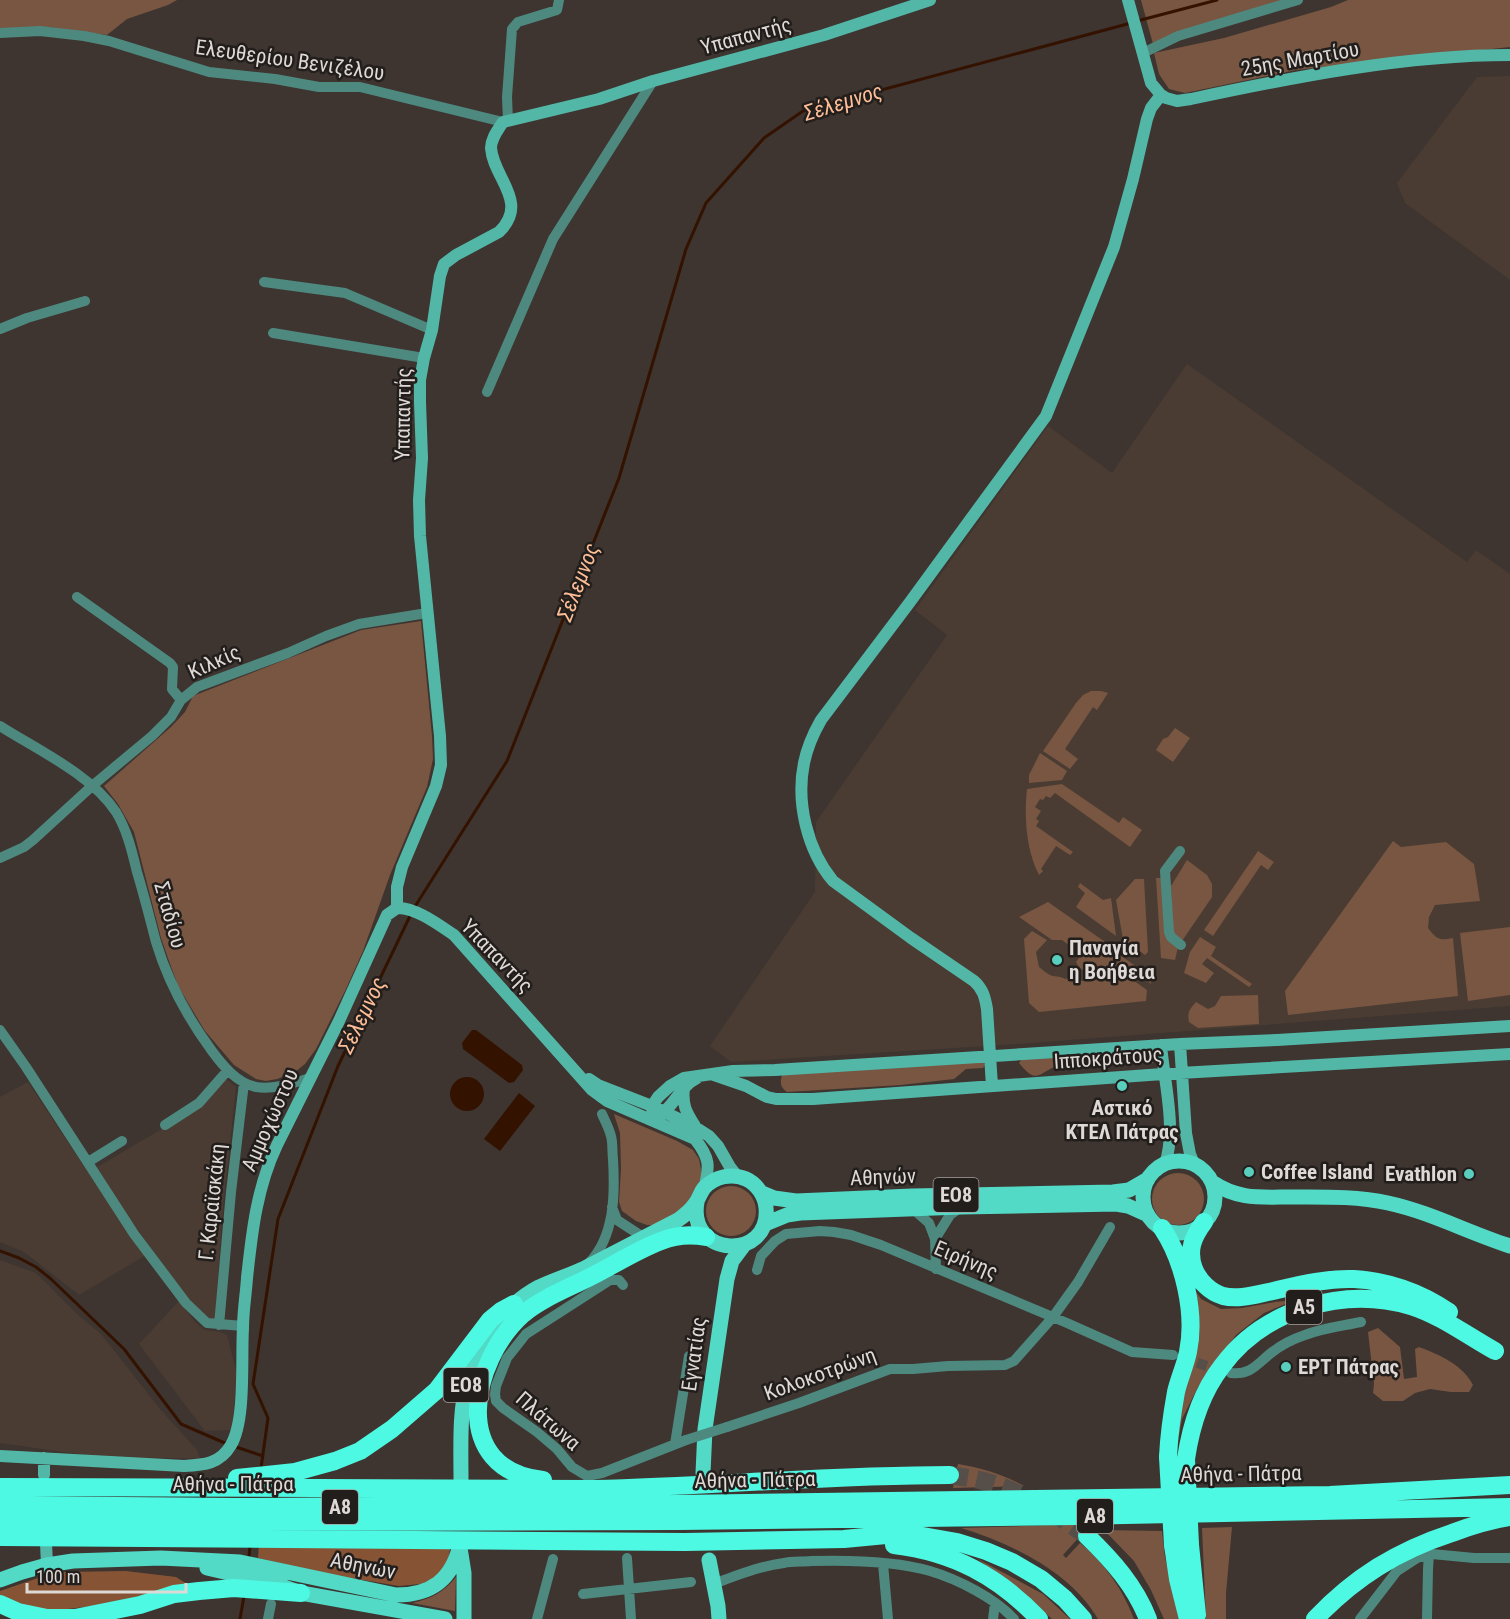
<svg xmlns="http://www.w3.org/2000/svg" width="1510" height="1619" viewBox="0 0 1510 1619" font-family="'Roboto Condensed',sans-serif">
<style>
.built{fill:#4a3c33}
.green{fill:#785641}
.forest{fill:#865435}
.water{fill:#341200}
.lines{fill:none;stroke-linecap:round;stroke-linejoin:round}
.stream{stroke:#341200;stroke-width:3}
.street-tunnel{stroke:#564e49;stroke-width:10;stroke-dasharray:10 5;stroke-linecap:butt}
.highway-tunnel{stroke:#564e49;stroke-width:18;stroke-dasharray:18 9;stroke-linecap:butt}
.street{stroke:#4e8980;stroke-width:10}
.secondary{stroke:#53b7a8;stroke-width:12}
.primary{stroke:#52dac7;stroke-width:15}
.highway{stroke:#4ef9e3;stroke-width:18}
.street-bridge{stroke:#4e8980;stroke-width:10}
.highway-bridge{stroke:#4ef9e3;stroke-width:18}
.poi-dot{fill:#5acebd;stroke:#221e1c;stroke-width:2}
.labels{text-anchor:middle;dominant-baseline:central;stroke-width:5;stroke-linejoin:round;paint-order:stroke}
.shield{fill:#221e1c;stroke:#a6a19e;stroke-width:1.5}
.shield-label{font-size:20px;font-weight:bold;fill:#dfd9d6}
.street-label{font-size:21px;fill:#dfd9d6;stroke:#221e1c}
.poi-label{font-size:21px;font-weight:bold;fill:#dfd9d6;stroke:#221e1c;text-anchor:start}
.water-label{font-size:22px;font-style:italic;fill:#fcbd97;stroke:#221e1c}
</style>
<rect width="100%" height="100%" fill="#3e3530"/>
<!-- built -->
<path class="built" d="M1510 76V280L1405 203 1397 183 1477 77Z
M1187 364 1467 562 1476 550 1510 574V1006L1018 1044 731 1062 710 1046 815 892 816 822 947 635 915 610 1048 426 1112 473Z
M226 1079 236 1087 222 1217 215 1320 209 1319 184 1294 94 1169 204 1104Z
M28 1082 93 1180 146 1255 79 1295 24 1252 0 1242V1097Z
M0 1260 36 1273 78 1315 101 1334 160 1409 197 1450 200 1458H107L0 1443Z
M179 1301 196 1323 205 1330 220 1332 227 1335 237 1374 232 1430 205 1431 139 1344Z"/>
<!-- green -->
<path class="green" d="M0 0H177L168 5 127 19 107 35 48 27 0 30Z
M1141 0H1285L1153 44Z
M1348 0H1510V47L1296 70 1185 93 1169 89 1159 74 1154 53 1224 38 1331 7Z
M421 621 432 736 433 759 427 787 390 875 363 951 346 989 316 1049 305 1064 295 1072 277 1079 266 1081 256 1079 234 1065 205 1031 178 986 169 961 161 938 134 832 118 804 104 786 172 726 185 712 193 696 361 630Z
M1091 691H1101L1108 693 1097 710 1093 707 1065 749 1078 759 1070 769 1043 751 1076 703 1083 695Z
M1175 728 1190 738 1173 762 1156 750 1163 739 1168 737Z
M1040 753 1067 771 1062 780 1029 783V775Z
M1062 784 1119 823 1123 817 1142 830 1130 847 1055 793 1050 798 1046 796 1043 800 1040 799 1035 807 1041 811 1036 819 1039 821 1036 826 1073 852 1070 855 1056 846 1041 869 1043 871 1039 875C1026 850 1024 817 1027 789Z
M1393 841 1401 847 1446 842 1474 864 1480 901 1435 905 1429 917 1428 928C1437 939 1438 941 1453 938L1458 996 1288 1015 1285 991Z
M1258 851 1274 862 1268 870 1261 865 1213 936 1204 930Z
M1187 860 1207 875 1212 884V897L1182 941 1173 933 1171 886Z
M1156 878H1161L1178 947 1175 960 1161 958Z
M1135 879H1144L1148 952 1145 955 1123 939 1116 900Z
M1080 883 1103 900 1111 898 1116 936 1076 907 1085 893 1078 887Z
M1048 902 1108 944V947L1074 949 1062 940H1052L1019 917Z
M1510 927V995L1468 1001 1460 933Z
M1032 931 1047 940 1036 952 1039 967C1043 970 1048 975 1053 976 1058 977 1060 976 1065 979L1074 976 1082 981 1127 976 1147 990 1146 1001 1039 1012 1029 1003 1024 939Z
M1200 937 1216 947 1211 956 1252 984 1249 987 1207 958 1202 964 1214 973 1206 983 1184 973 1190 952Z
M1114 951 1150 976 1151 984C1146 980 1140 976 1135 973 1116 966 1085 983 1076 962L1083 952Z
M1258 995 1259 1024 1198 1028 1189 1022C1187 1012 1190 1009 1196 1002L1208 1009 1215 1006 1221 996Z
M1156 1052 1157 1060 1153 1063H1147V1059L1058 1066C1039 1071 1038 1087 1019 1063L1022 1059Z
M983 1062 985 1065 983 1068 966 1069 954 1079 901 1085 787 1092C780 1087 780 1083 782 1075Z
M614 1114 677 1141 693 1150 699 1159 702 1174 699 1186 681 1214 654 1225H647L636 1221 622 1211 619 1202 621 1169 620 1133Z
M1152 1199a26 26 0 1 1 52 0a26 26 0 1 1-52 0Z
M706 1211a25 25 0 1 1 50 0a25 25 0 1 1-50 0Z
M1193 1287 1201 1299 1221 1309 1242 1308 1275 1302 1295 1300 1264 1313 1236 1335 1198 1387 1182 1419 1179 1435 1176 1434 1180 1405 1197 1346 1199 1318Z
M1378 1328 1400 1347 1404 1379 1417 1377 1415 1349 1419 1347C1440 1355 1463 1365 1473 1385L1469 1392H1451L1430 1389 1415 1393 1403 1401H1383L1373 1393 1374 1384 1368 1332Z
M958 1464C982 1468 1002 1474 1024 1486L953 1488Z
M1091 1524 1063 1555 1066 1558 1080 1543C1105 1563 1123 1590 1134 1619H1098C1071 1572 1011 1543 961 1528Z
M1232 1527 1226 1593V1619H1206L1202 1528Z
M1104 1530 1162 1531 1165 1557 1179 1619H1164L1151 1590 1134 1561Z
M976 1558 1043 1594 1070 1619H1052L1023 1592Z
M456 1577 455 1611 412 1603C431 1599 444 1592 456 1577Z"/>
<!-- forest -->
<path class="forest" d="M259 1543 450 1549 448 1561 442 1571 431 1581 420 1584 399 1586 315 1572 258 1558Z
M126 1571 176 1577 190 1586 109 1604 51 1611 0 1600V1591L41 1577 65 1572Z"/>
<!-- water -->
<path class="water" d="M472 1030H476L522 1065 523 1070 514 1082 509 1083 463 1049 462 1043Z
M450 1094a17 17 0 1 1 34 0a17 17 0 1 1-34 0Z
M519 1093 535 1106 500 1151 484 1139Z"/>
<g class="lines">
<!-- stream -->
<path class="stream" d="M1137 21 1217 0
M414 908 507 761 619 478 686 249 706 203 764 138 803 111 1131 23
M0 1251 19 1258 36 1267 51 1279 124 1349 181 1424 227 1444
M233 1446 263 1456
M261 1468 268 1418 253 1384 278 1219 338 1066 411 914
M249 1557 250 1545
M240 1619 244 1596"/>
<!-- street-tunnel -->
<path class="street-tunnel" d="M1183 1358 1222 1371"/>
<!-- highway-tunnel -->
<path class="highway-tunnel" d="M950 1475C961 1477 972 1478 983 1481 1018 1489 1058 1515 1087 1536"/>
<!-- street -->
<path class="street" d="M0 33 40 31 84 36 109 41 209 72 275 79 319 87H360L503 122
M1143 53 1178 36 1298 0
M508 121 507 97 512 29 518 22 557 10 559 0
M264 282 345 293 432 330
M0 329 27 318 85 301
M273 333 424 358
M487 392 553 239 653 81
M77 597 170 663 173 667 172 689 181 700
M0 726C36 749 92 775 116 812 127 830 132 851 137 872 144 895 150 919 156 942 168 982 187 1017 212 1051 223 1066 237 1083 256 1087 274 1090 293 1083 310 1078
M1180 851 1165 871 1169 932 1171 937 1181 945
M0 858 24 847 33 840 92 786 152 736 171 717 181 700 197 687 288 653 326 636 359 624 427 613
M0 1030 26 1067 134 1234 186 1303 207 1323 243 1326
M165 1125 199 1103 228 1070
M88 1162 122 1141
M612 1207 617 1220 643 1237
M912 1208 929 1223 935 1239 936 1269
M935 1239 950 1215 961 1207
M589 1263C615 1236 615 1194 613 1159 612 1152 613 1143 611 1136 609 1128 605 1121 602 1114
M757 1270 761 1256 775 1241 786 1234 820 1231 834 1232 851 1235 881 1245 1067 1323 1132 1352 1173 1355
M623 1285 619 1280H610L526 1334 507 1358 496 1386 495 1394 496 1401 503 1408 537 1432 557 1449 572 1467 587 1476 602 1473 686 1440
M219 1325 231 1192 244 1083
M1231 1373C1251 1375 1257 1364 1271 1353 1281 1345 1293 1339 1305 1335 1323 1328 1342 1326 1361 1322
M727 1427 799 1403 890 1369H913L948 1366 1005 1365 1014 1361 1053 1317 1078 1282 1110 1227
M675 1444 689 1356
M627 1558 631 1619
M883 1564 888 1619
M713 1584C736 1576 759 1566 784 1563 792 1561 802 1562 811 1561 847 1560 896 1561 930 1571 957 1579 995 1598 1014 1619
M583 1594 691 1582
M268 1619 271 1604
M537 1619 553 1559
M993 1619 995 1603
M1360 1619 1397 1571 1417 1558 1432 1554 1474 1558H1510
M1427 1619 1428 1569 1429 1554"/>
<!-- secondary -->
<path class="secondary" d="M1128 0 1151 83 1161 95 1166 98 1177 101 1191 99C1294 77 1405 55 1510 55
M1180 1044 1186 1133 1190 1154 1194 1164
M1161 1045C1164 1081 1177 1129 1165 1164
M714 1075 746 1086 767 1097 776 1099H813L1163 1074 1510 1054
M589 1079 598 1085 652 1106 695 1127 709 1136 718 1146 730 1167 737 1176
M992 1086 987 1009C985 997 983 989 974 981L911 938 833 881C807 850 796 802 804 763 807 748 813 734 821 720L910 602 1046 416 1114 247 1133 179 1147 119 1151 108 1161 95
M684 1088C682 1105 686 1112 695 1126
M659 1116C674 1107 680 1086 697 1078
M653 1120 652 1106 658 1097 670 1086 684 1078 733 1071 775 1070 1180 1044 1277 1040 1510 1026
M704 1189C710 1166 710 1158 695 1139L607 1101 592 1090 454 935C439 925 415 907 397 908V887L402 867 436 786 441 765 440 736 420 536 419 500 422 458 420 402V380L424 358 432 330 440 276 444 264 456 255 499 232C530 202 493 178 491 148 491 138 498 130 503 122L599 99 653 81 824 35 930 0
M0 1456 184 1466C204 1465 220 1464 231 1445 246 1420 241 1358 243 1328 243 1311 246 1294 247 1278 252 1231 257 1187 277 1145L339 1021 387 915 397 908
M44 1458V1475
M46 1543 47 1565"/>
<!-- primary -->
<path class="primary" d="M1143 1197a36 36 0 1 1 72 0a36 36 0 1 1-72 0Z
M1212 1182C1238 1200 1261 1197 1291 1197 1323 1197 1357 1196 1388 1203 1430 1212 1469 1233 1510 1246
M762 1193 774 1198 796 1201 912 1196 1113 1192 1129 1190 1148 1179
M765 1224 787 1215 800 1213 961 1207 1116 1204 1128 1206 1148 1215
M703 1473 705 1429 727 1279 732 1261 744 1245
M461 1479C461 1446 459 1411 468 1379 478 1342 505 1305 539 1287 554 1280 570 1275 585 1268 616 1252 647 1236 678 1220 685 1215 691 1210 695 1204 699 1199 700 1193 704 1188 715 1176 732 1173 746 1179 757 1184 765 1196 766 1208 771 1261 687 1258 697 1202
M460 1548 464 1573V1619
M709 1560 718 1606 719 1619
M207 1568 276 1584 301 1593 445 1619
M0 1580 22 1572 47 1565 73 1561 161 1558 240 1562 396 1595C431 1595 452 1580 460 1545"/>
<!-- highway -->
<path class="highway" d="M1204 1222C1193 1237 1187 1250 1194 1269 1199 1281 1210 1292 1223 1296 1239 1300 1257 1294 1273 1291 1299 1285 1327 1278 1354 1279 1388 1281 1421 1293 1449 1312
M1162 1228C1184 1261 1196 1314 1188 1352 1185 1366 1179 1379 1176 1392 1172 1414 1169 1435 1168 1457
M1186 1459C1191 1425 1201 1393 1222 1366 1264 1309 1343 1286 1411 1306 1440 1315 1468 1336 1495 1351
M237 1478 295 1472 335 1461 360 1451 392 1429 437 1390 490 1320 501 1311 514 1304
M543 1480C449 1470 470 1361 523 1314 542 1298 569 1288 592 1276 614 1265 637 1250 661 1241 676 1235 691 1234 706 1237
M0 1487 595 1489C713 1486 832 1475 950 1475
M0 1505 238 1507 679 1504 1330 1495 1510 1485
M0 1521 239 1522 679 1521 1076 1516 1510 1507
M1087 1536C1113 1561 1135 1586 1148 1619
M0 1537 685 1542 844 1539 886 1535 923 1536 957 1542 986 1551 1012 1562 1041 1579 1065 1599 1083 1619
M894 1545C953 1552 998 1576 1039 1619
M1173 1545 1178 1579 1188 1619
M1190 1545 1197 1615
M0 1604 18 1612 47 1618H75L140 1605 174 1594 199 1591 234 1588 301 1593
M1315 1619C1355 1577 1397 1551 1452 1533 1471 1526 1490 1520 1510 1517"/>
<!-- street-bridge -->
<path class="street-bridge" d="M686 1440 727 1427"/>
<!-- highway-bridge -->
<path class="highway-bridge" d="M1168 1457 1173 1545
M1186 1459 1190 1545"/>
</g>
<!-- markers -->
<g class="poi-dot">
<circle cx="1057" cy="960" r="6"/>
<circle cx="1122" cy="1086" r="6"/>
<circle cx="1249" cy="1172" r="6"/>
<circle cx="1469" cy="1174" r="6"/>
<circle cx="1286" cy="1367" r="6"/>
</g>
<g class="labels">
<!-- shield labels -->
<g class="shield">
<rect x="933.5" y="1178" width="45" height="34" rx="4.5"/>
<rect x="1286" y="1290" width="36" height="34" rx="4.5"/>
<rect x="443.5" y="1368" width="45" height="34" rx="4.5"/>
<rect x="322" y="1490" width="36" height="34" rx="4.5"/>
<rect x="1077" y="1499" width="36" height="34" rx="4.5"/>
</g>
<g class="shield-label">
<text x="956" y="1195">ΕΟ8</text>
<text x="1304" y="1307">Α5</text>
<text x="466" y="1385">ΕΟ8</text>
<text x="340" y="1507">Α8</text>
<text x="1095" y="1516">Α8</text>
</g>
<!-- street labels -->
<g class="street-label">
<text transform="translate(746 36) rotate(-15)">Υπαπαντής</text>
<text transform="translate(1300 59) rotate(-10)">25ης Μαρτίου</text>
<text transform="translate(290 60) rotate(8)">Ελευθερίου Βενιζέλου</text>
<text transform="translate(403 414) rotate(-89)">Υπαπαντής</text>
<text transform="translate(214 662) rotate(-24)">Κιλκίς</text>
<text transform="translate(170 915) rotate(74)">Σταδίου</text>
<text transform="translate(497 956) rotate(46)">Υπαπαντής</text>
<text transform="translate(1108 1058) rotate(-4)">Ιπποκράτους</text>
<text transform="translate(270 1120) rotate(-66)">Αμμοχώστου</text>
<text transform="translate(883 1177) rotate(-2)">Αθηνών</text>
<text transform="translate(212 1202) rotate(-84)">Γ. Καραϊσκάκη</text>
<text transform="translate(966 1260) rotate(23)">Ειρήνης</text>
<text transform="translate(694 1354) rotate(-82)">Εγνατίας</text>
<text transform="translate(820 1374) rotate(-20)">Κολοκοτρώνη</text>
<text transform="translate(548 1421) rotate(41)">Πλάτωνα</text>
<text transform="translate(1241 1474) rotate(-1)">Αθήνα - Πάτρα</text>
<text transform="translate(755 1480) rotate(-1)">Αθήνα - Πάτρα</text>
<text x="233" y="1484">Αθήνα - Πάτρα</text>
<text transform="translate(363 1566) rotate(11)">Αθηνών</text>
</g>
<!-- poi labels -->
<g class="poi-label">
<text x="1069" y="948">Παναγία<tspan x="1069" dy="24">η Βοήθεια</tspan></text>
<text x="1122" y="1108" text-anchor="middle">Αστικό<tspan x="1122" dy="24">ΚΤΕΛ Πάτρας</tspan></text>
<text x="1261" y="1172">Coffee Island</text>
<text x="1457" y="1174" text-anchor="end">Evathlon</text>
<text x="1298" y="1367">ΕΡΤ Πάτρας</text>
</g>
<!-- water labels -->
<g class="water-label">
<text transform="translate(843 102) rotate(-17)">Σέλεμνος</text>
<text transform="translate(578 582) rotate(-69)">Σέλεμνος</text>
<text transform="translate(362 1015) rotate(-64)">Σέλεμνος</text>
</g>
</g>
<!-- scale -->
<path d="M27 1583v9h159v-9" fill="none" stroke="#dfd9d6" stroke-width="3"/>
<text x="36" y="1583" font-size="18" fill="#dfd9d6" stroke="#221e1c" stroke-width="4.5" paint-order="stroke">100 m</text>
</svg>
